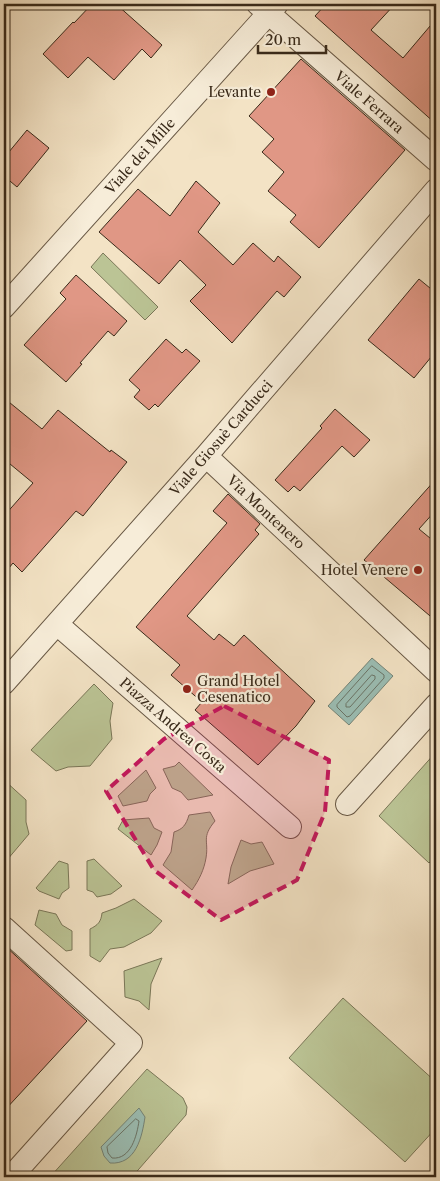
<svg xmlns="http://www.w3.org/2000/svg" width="440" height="1181" viewBox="0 0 440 1181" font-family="'Libre Caslon Text',serif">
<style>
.green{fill:#bbc495;stroke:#7a7758}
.water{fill:#9bbeb4;stroke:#748376}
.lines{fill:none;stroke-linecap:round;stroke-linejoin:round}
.shore{stroke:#6a7467;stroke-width:1}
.building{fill:#e09785;stroke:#392a1a}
.street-casing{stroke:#685845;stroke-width:24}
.street{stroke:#f7edd9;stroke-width:22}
.marked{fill:#c2185b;fill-opacity:0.2;stroke:#c2185b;stroke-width:4;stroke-dasharray:10 6;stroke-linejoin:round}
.poi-dot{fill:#8f2418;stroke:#f7edd9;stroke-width:2}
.labels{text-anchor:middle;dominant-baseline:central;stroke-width:4.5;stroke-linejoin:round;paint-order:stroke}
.poi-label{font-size:14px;fill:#392a1a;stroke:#f7edd9;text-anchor:end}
.street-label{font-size:14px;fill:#392a1a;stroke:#f7edd9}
</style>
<rect width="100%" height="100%" fill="#f3e3c5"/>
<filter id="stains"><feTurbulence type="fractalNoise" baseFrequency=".004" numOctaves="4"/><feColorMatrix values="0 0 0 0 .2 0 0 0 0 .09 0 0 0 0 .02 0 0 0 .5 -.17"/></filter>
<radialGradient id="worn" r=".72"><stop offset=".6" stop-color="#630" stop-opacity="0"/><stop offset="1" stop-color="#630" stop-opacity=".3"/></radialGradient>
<!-- green -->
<path class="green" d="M103 253 158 307 145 320 91 267Z
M94 684 113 703 110 721 112 739 90 766 68 767 56 771 31 750Z
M436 752V856L429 863 379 816Z
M179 762 213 795 188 800 181 792 172 788 163 769 175 766Z
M146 770 156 788 150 794 147 801 123 806 118 796Z
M4 780 26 800V822L29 834 7 860H4Z
M210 812 215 821C201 838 209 840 206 858 204 870 199 880 192 890L163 865 171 852 174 832C183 829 186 825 189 815Z
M149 818 154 828 162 832 157 845 151 855 118 829 123 820Z
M241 840 251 844 262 842 274 864 250 871 228 884 231 867Z
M94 859 122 886 111 894 97 897 93 892 87 890V861Z
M59 861 68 864 69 888 62 893 59 899 39 891 36 888Z
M134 899 162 921 151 933 124 947 110 949 100 962 90 956V929C98 925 101 922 102 913L116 908Z
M39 910 56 914 62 925 72 931V950L66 951 35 925Z
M162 958 151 984 149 1010 139 1001 125 997 124 971Z
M343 998 436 1082V1128L405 1162 289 1058Z
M147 1069 183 1098 187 1107 186 1115 132 1177H50Z"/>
<!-- water -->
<path class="water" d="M372 658 393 676 349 725 328 706Z
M139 1108 145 1117C142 1137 136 1165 110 1163L104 1156 101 1147Z"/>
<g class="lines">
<!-- shore -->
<path class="shore" d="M372 666 384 675V678L350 716 347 717 337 707V705Z
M372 675 375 676V679L350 707H346V704Z
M136 1119 139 1121C137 1135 131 1160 112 1158L108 1153 107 1147Z"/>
</g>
<!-- building -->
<path class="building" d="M92 4H116L162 45 151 58 142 49 114 80 88 57 68 78 43 54 73 22 74 23Z
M326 4H395L371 30 403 58 436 19V124L315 16Z
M301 59 405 150 319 248 290 222 296 215 268 191 284 172 262 152 274 139 249 116Z
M27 130 49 148 17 187 4 176V158Z
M196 181 220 203 198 232 233 265 253 243 274 262 278 256 301 277 284 297 277 291 232 343 190 301 206 285 180 260 159 284 99 232 138 189 170 216Z
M76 275 127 321 114 336 108 331 80 363 82 364 66 382 24 345 66 299 60 293Z
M419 279 436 293V351L414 378 368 340Z
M166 339 182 353 186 349 200 361 158 407 155 404 149 410 134 397 140 390 129 380Z
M4 398 42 429 58 410 110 452 111 450 127 462 83 516 76 511 22 572 13 563 4 574V516L33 483 4 459Z
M335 409 370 440 354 457 342 446 300 491 294 486 288 492 275 480 322 428 320 426Z
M436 479V510L419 529 436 543V621L364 560Z
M228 494 260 524 255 530 259 534 187 616 214 640 219 634 234 646 244 635 315 701 296 726 258 765 195 710 202 702 171 675 180 665 136 627 227 523 213 511Z
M4 945 87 1021 4 1111Z"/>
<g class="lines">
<defs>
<path id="street" d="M258 4 436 160
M4 307 277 4
M206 456 436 671
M57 624 290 827
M4 683 206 456 436 190
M347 804 436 705
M4 928 131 1043 11 1177"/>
</defs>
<!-- street casing -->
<use href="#street" class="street-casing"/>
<!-- street -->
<use href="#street" class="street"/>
</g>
<!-- marked area -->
<path class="marked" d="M224 706 329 760 325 812 297 880 221 920 154 870 106 791 164 739Z"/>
<!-- markers -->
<g class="poi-dot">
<circle cx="271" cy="92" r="5"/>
<circle cx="418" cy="570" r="5"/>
<circle cx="187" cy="689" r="5"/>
</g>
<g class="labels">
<!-- poi labels -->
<g class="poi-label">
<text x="261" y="92">Levante</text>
<text x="408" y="570">Hotel Venere</text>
<text x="197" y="681" text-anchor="start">Grand Hotel<tspan x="197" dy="16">Cesenatico</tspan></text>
</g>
<!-- street labels -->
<g class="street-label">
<text transform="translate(369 102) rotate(41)">Viale Ferrara</text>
<text transform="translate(140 156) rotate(-48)">Viale dei Mille</text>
<text transform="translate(221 438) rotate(-49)">Viale Giosuè Carducci</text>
<text transform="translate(266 512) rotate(43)">Via Montenero</text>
<text transform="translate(173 725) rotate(41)">Piazza Andrea Costa</text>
</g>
</g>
<!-- margin -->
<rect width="440" height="1181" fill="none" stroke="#f3e3c5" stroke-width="20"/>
<rect x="5" y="5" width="430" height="1171" fill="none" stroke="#392a1a" stroke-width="2.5"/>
<rect x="10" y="10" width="420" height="1161" fill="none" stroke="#392a1a"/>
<!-- scale -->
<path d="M258 45v8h68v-8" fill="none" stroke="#392a1a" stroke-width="2.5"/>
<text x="265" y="45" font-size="15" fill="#392a1a" stroke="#f7edd9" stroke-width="4" paint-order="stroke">20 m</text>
<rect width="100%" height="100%" filter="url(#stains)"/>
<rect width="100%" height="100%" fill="url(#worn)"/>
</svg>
